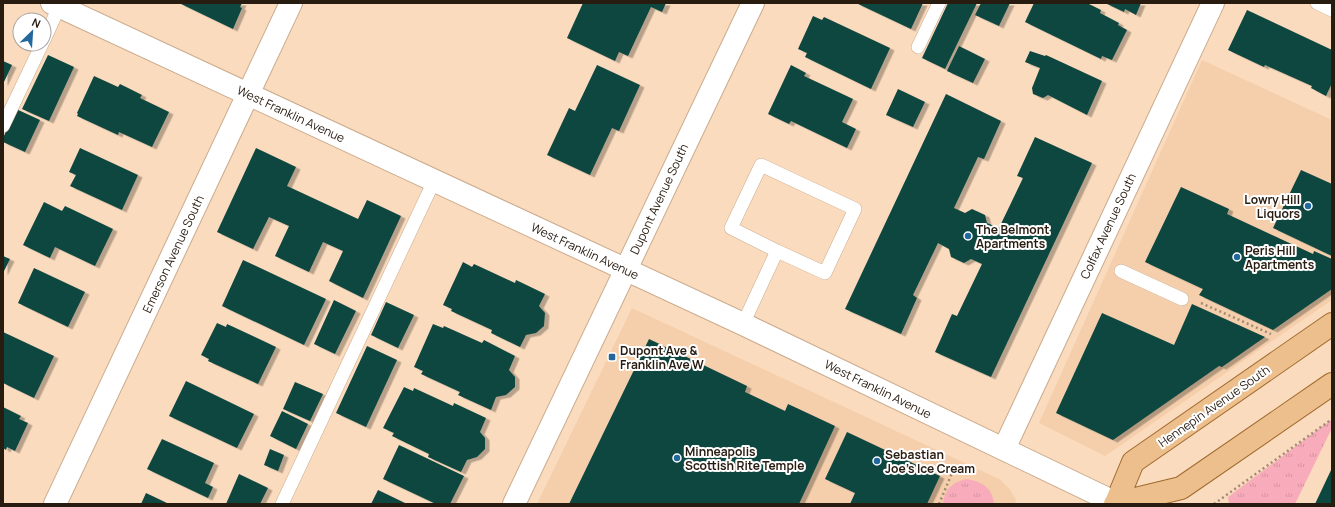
<svg xmlns="http://www.w3.org/2000/svg" width="1335" height="507" viewBox="0 0 1335 507" font-family="Manrope,sans-serif">
<style>
.built{fill:#f5cfac}
.grass{fill:url(#grass-tufts)}
.building{fill:#0c4641;filter:url(#shadow)}
.lines{fill:none;stroke-linecap:round;stroke-linejoin:round}
.service-casing{stroke:#caab8e;stroke-width:14}
.minor-casing{stroke:#caab8e;stroke-width:24}
.tertiary-casing{stroke:#caab8e;stroke-width:24}
.primary-casing{stroke:#a06a2f;stroke-width:24}
.path{stroke:#a18a74;stroke-width:2.5;stroke-dasharray:2 3;stroke-linecap:butt}
.service{stroke:#fff;stroke-width:13}
.minor{stroke:#fff;stroke-width:22}
.tertiary{stroke:#fff;stroke-width:22}
.primary{stroke:#ecbf8c;stroke-width:22}
.poi-dot{fill:#22689c;stroke:#fff;stroke-width:1.5}
.labels{text-anchor:middle;dominant-baseline:central;stroke-width:4;stroke-linejoin:round;paint-order:stroke}
.street-label{font-size:12px;fill:#281c11;stroke:#fff}
.poi-label{font-size:12px;font-weight:bold;fill:#281c11;stroke:#fff;text-anchor:start}
</style>
<defs>
<pattern id="grass-tufts" width="24" height="20" patternUnits="userSpaceOnUse"><rect width="24" height="20" fill="#f8abbb"/><path d="M3 7l-1-3M5 7V3M7 7l1-3M15 17l-1-3M17 17v-4M19 17l1-3" fill="none" stroke="#d593a0"/></pattern>
<filter id="shadow"><feDropShadow dx="4.5" dy="2.5" stdDeviation="0" flood-color="#0004"/></filter>
</defs>
<rect width="100%" height="100%" fill="#fbdbbd"/>
<!-- built -->
<path class="built" d="M1202 60 1332 120V300L1105 456 1039 423Z
M632 308 1001 480 1011 491 1016 500 1015 504H537Z"/>
<!-- grass -->
<path class="grass" d="M1332 419V428L1295 504H1229L1228 497Z
M966 479C981 481 993 488 994 504H943C945 488 952 483 966 479Z"/>
<!-- building -->
<path class="building" d="M179 3H242L240 7 242 8 233 29Z
M583 3H666L662 12 651 7 628 56 619 52 615 61 567 38Z
M856 3H923L911 29Z
M948 3H977L945 69 922 58Z
M981 3H1010L999 26 975 15Z
M1034 3H1087L1101 10 1100 13 1119 23 1118 25 1127 30 1112 60 1102 56 1101 59 1025 22Z
M1105 3H1141L1136 15 1125 9 1124 12Z
M1247 10 1332 50V83L1326 96 1311 88 1312 86 1265 65 1264 67 1228 50Z
M813 16 822 20 824 17 890 48 871 89 805 57 807 53 798 49Z
M959 46 985 59 973 83 947 71Z
M1030 51 1045 56 1046 55 1102 81 1087 115 1048 95 1043 98 1033 94 1032 88 1040 68 1025 62Z
M48 55 74 67 49 121 22 109Z
M3 61 12 65 3 84Z
M597 65 640 85 619 131 612 128 590 175 547 155 569 108 575 111Z
M791 65 806 73 804 76 853 99 842 122 856 129 847 148 791 121 789 124 768 114Z
M94 76 118 87 120 84 142 95 140 98 169 112 152 147 119 132 118 135 77 116 78 114 77 113Z
M898 89 925 102 913 127 886 115Z
M946 94 1001 121 984 159 978 157 954 208 965 213 972 209 985 215 987 223 999 228 1023 178 1017 176 1035 137 1092 163 991 377 935 352 952 314 957 316 982 264 971 259 964 263 951 257 949 249 938 243 913 295 917 298 901 334 845 309Z
M16 109 40 120 25 152 3 142V138Z
M80 148 138 175 122 210 70 186 76 175 69 172Z
M256 148 296 167 287 186 358 219 367 200 401 216 363 298 329 281 343 251 323 242 309 272 275 256 289 226 269 217 253 249 217 232Z
M1301 170 1332 184V256L1273 228Z
M1181 187 1229 209 1227 214 1313 254 1314 251 1332 259V289L1273 330 1199 295 1203 289 1145 262Z
M44 202 62 211 65 206 113 229 95 266 55 247 50 258 23 245Z
M3 256 10 259 3 273Z
M243 260 326 299 304 345 222 306Z
M463 262 472 267 474 264 515 283 516 280 545 294 539 306 545 313 544 326 536 333 526 335 520 347 491 333 492 330 451 311 452 309 443 305Z
M34 268 85 292 68 327 18 303Z
M334 300 356 311 335 354 314 344Z
M386 302 414 315 398 348 371 335Z
M1192 304 1265 337 1222 367 1219 366 1113 440 1056 413 1102 313 1174 345Z
M217 323 226 327 227 324 276 347 258 384 208 361 209 359 201 355Z
M433 324 443 328 444 326 482 343 484 340 515 356 509 370 515 377V387L506 395 496 397 491 410 458 395 460 392 421 374 423 371 414 367Z
M3 332 54 356 34 398 3 383Z
M649 339 747 386 745 392 785 411 788 404 835 426 799 504H569Z
M367 346 397 360 366 427 336 413Z
M186 381 254 414 237 448 169 416Z
M295 382 323 394 310 421 283 409Z
M404 387 413 391 414 388 453 406 454 403 486 418 480 432 485 438V449L477 457 467 460 461 472 428 457 429 454 392 436 394 433 383 428Z
M3 407 21 416 19 419 28 423 15 451 7 447 6 450 3 448Z
M282 411 308 424 296 449 270 436Z
M847 432 940 476 927 504H850L855 493 825 479Z
M162 439 214 463 205 483 213 487 208 498 147 469Z
M399 445 464 476 450 504H436L383 479Z
M270 449 284 455 278 471 264 465Z
M1332 468V504H1315Z
M239 474 268 488 260 504H226Z
M378 490 407 504H371Z
M146 493 169 504H141Z"/>
<g class="lines">
<defs>
<path id="service" d="M1317 3 1332 10
M44 40 59 7
M918 47 939 3
M3 126 42 44
M1121 271 1182 299
M743 324 777 251 825 273 855 209 761 165 731 228 777 251
M282 504 434 181"/>
<path id="minor" d="M1004 449 1213 3
M55 504 291 3
M514 504 753 3"/>
<path id="tertiary" d="M52 3 743 324 1116 503"/>
<path id="primary" d="M1116 503 1133 462 1332 324
M1115 504 1181 488 1332 384"/>
</defs>
<!-- service casing -->
<use href="#service" class="service-casing"/>
<!-- minor casing -->
<use href="#minor" class="minor-casing"/>
<!-- tertiary casing -->
<use href="#tertiary" class="tertiary-casing"/>
<!-- primary casing -->
<use href="#primary" class="primary-casing"/>
<!-- path -->
<path class="path" d="M1201 303 1271 334
M939 504 955 466
M1214 504 1332 419"/>
<!-- service -->
<use href="#service" class="service"/>
<!-- minor -->
<use href="#minor" class="minor"/>
<!-- tertiary -->
<use href="#tertiary" class="tertiary"/>
<!-- primary -->
<use href="#primary" class="primary"/>
</g>
<!-- markers -->
<g class="poi-dot">
<circle cx="1308" cy="206" r="4"/>
<circle cx="968" cy="236" r="4"/>
<circle cx="1237" cy="257" r="4"/>
<rect x="608" y="353" width="8" height="8" rx="2"/>
<circle cx="677" cy="458" r="4"/>
<circle cx="877" cy="461" r="4"/>
</g>
<g class="labels">
<!-- street labels -->
<g class="street-label">
<text transform="translate(291 114) rotate(25)">West Franklin Avenue</text>
<text transform="translate(659 199) rotate(-65)">Dupont Avenue South</text>
<text transform="translate(1108 226) rotate(-65)">Colfax Avenue South</text>
<text transform="translate(585 251) rotate(25)">West Franklin Avenue</text>
<text transform="translate(173 254) rotate(-65)">Emerson Avenue South</text>
<text transform="translate(878 389) rotate(26)">West Franklin Avenue</text>
<text transform="translate(1214 406) rotate(-35)">Hennepin Avenue South</text>
</g>
<!-- poi labels -->
<g class="poi-label">
<text x="1300" y="199" text-anchor="end">Lowry Hill<tspan x="1300" dy="14">Liquors</tspan></text>
<text x="976" y="229">The Belmont<tspan x="976" dy="14">Apartments</tspan></text>
<text x="1245" y="250">Peris Hill<tspan x="1245" dy="14">Apartments</tspan></text>
<text x="620" y="350">Dupont Ave &amp;<tspan x="620" dy="14">Franklin Ave W</tspan></text>
<text x="685" y="451">Minneapolis<tspan x="685" dy="14">Scottish Rite Temple</tspan></text>
<text x="885" y="454">Sebastian<tspan x="885" dy="14">Joe's Ice Cream</tspan></text>
</g>
</g>
<!-- border -->
<rect width="1335" height="507" fill="none" stroke="#281c11" stroke-width="8"/>
<!-- north arrow -->
<g transform="translate(32 32) rotate(25)"><circle r="19" fill="#ffffff" stroke="#a9a4a0"/>
<path d="M0-3L7 15L0 10L-7 15Z" fill="#22689c"/>
<text y="-6" font-size="11" font-weight="bold" text-anchor="middle" fill="#281c11">N</text>
</g>
</svg>
